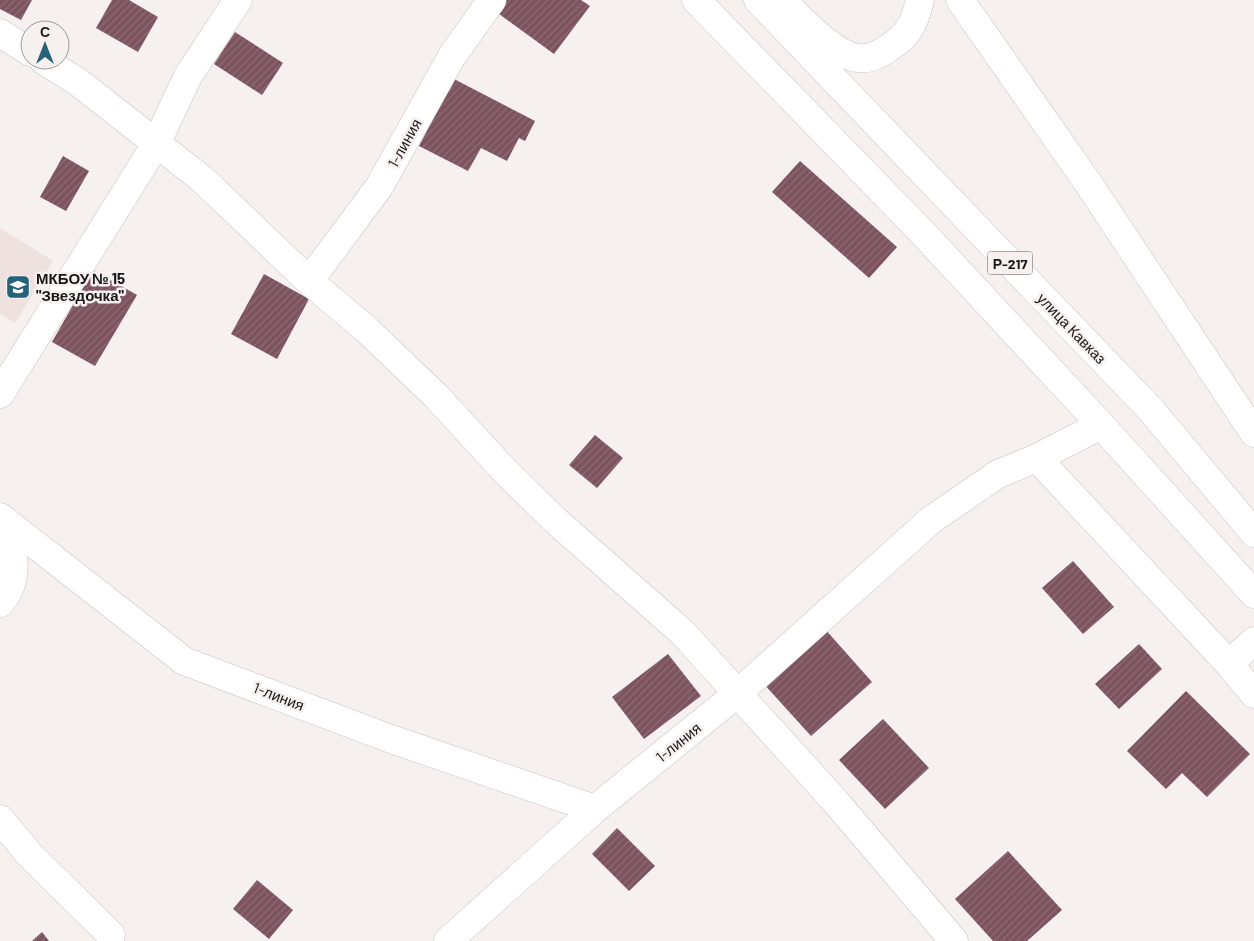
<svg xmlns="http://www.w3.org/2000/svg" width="1254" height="941" viewBox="0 0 1254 941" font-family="Barlow,sans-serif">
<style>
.built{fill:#efe1dd}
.building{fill:url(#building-hatch)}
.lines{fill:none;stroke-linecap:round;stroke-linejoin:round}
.minor-casing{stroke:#c9c3c2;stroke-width:29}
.highway-casing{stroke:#c9c3c2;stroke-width:29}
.minor{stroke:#fff;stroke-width:28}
.highway{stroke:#fff;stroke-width:28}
.labels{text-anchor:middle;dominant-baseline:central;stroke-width:5;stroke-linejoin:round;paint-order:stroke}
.shield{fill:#f6f0ee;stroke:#5c5958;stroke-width:1}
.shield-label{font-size:14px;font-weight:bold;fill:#1a1817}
.street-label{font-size:15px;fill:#1a1817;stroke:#f6f0ee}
.poi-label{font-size:15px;font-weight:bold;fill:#1a1817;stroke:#f6f0ee;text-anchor:start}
</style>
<defs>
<pattern id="building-hatch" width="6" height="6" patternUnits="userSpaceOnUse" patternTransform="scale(1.25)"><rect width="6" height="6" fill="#7d535e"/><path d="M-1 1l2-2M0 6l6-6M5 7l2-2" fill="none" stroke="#8c6d75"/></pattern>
</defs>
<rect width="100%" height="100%" fill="#f6f0ee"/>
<!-- built -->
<path class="built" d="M0 228 53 261 15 323 0 314Z"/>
<!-- building -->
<path class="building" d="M0 0H32L21 20 0 9Z
M112 0H129L158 17 138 52 96 28Z
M503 0H581L590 6 554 54 495 11Z
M235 32 283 63 262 95 214 64Z
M454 79 535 121 525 141 519 138 507 161 481 148 468 171 419 146Z
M63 156 89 171 66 211 40 197Z
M800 161 897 247 869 278 772 192Z
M93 270 137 295 95 366 52 342Z
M264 274 309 299 277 359 231 334Z
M595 435 623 458 597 488 569 465Z
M1073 561 1114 607 1083 634 1042 588Z
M824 628 872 682 811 736 763 683Z
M1139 644 1162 669 1119 709 1095 684Z
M668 654 701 696 644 739 612 697Z
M1186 691 1250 754 1207 797 1182 773 1166 789 1127 751Z
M883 719 929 768 885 809 839 760Z
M617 828 655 866 629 891 592 854Z
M1008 851 1062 910 1027 941H993L955 899Z
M257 880 293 910 269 939 233 909Z
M42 932 49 941H32Z"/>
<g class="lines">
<defs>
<path id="minor" d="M696 0 920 230 1101 425 1254 594
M0 33 30 52
M43 60 78 82 202 179 309 281 367 330 436 396 504 470 556 521 683 633 835 801 954 941
M309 281 379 187 452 56 492 0
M0 394 156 144 188 76 238 0
M1037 458 1229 664 1254 694
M0 517 184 661 391 739 595 809
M0 603C21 580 13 551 8 524
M1229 664 1254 641
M0 819 29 854 111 935
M448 941 595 809 738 693 931 520 998 474 1037 458 1101 425"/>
<path id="highway" d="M758 0 1151 410 1254 533
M960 0 1088 183 1254 433
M784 3C803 20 833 55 858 58 869 60 882 53 890 47 909 35 915 22 920 0"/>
</defs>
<!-- minor casing -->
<use href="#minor" class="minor-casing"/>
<!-- highway casing -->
<use href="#highway" class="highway-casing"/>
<!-- minor -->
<use href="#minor" class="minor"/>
<!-- highway -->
<use href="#highway" class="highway"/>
</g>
<!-- icons -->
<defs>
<symbol id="school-square" viewBox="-11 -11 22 22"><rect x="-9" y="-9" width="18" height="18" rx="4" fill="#26637a" stroke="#f6f0ee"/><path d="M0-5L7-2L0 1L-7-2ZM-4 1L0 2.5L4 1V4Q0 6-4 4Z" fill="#fff"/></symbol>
</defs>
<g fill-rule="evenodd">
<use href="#school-square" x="4" y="273" width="28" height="28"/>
</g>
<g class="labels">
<!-- shield labels -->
<rect class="shield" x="987.5" y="251.5" width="45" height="23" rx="4"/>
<g class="shield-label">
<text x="1010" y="263">Р-217</text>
</g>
<!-- street labels -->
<g class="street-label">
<text transform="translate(404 143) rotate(-61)">1-линия</text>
<text transform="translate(1072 328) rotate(46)">улица Кавказ</text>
<text transform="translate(279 696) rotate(21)">1-линия</text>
<text transform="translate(678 742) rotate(-39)">1-линия</text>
</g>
<!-- poi labels -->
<g class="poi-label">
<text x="36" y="278">МКБОУ № 15<tspan x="36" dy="17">"Звездочка"</tspan></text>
</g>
</g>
<!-- north arrow -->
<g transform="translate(45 45)"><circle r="24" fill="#f6f0ee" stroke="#9e9a98"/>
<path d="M0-4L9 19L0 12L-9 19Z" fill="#26637a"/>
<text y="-8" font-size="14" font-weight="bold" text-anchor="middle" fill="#1a1817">С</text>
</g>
</svg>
